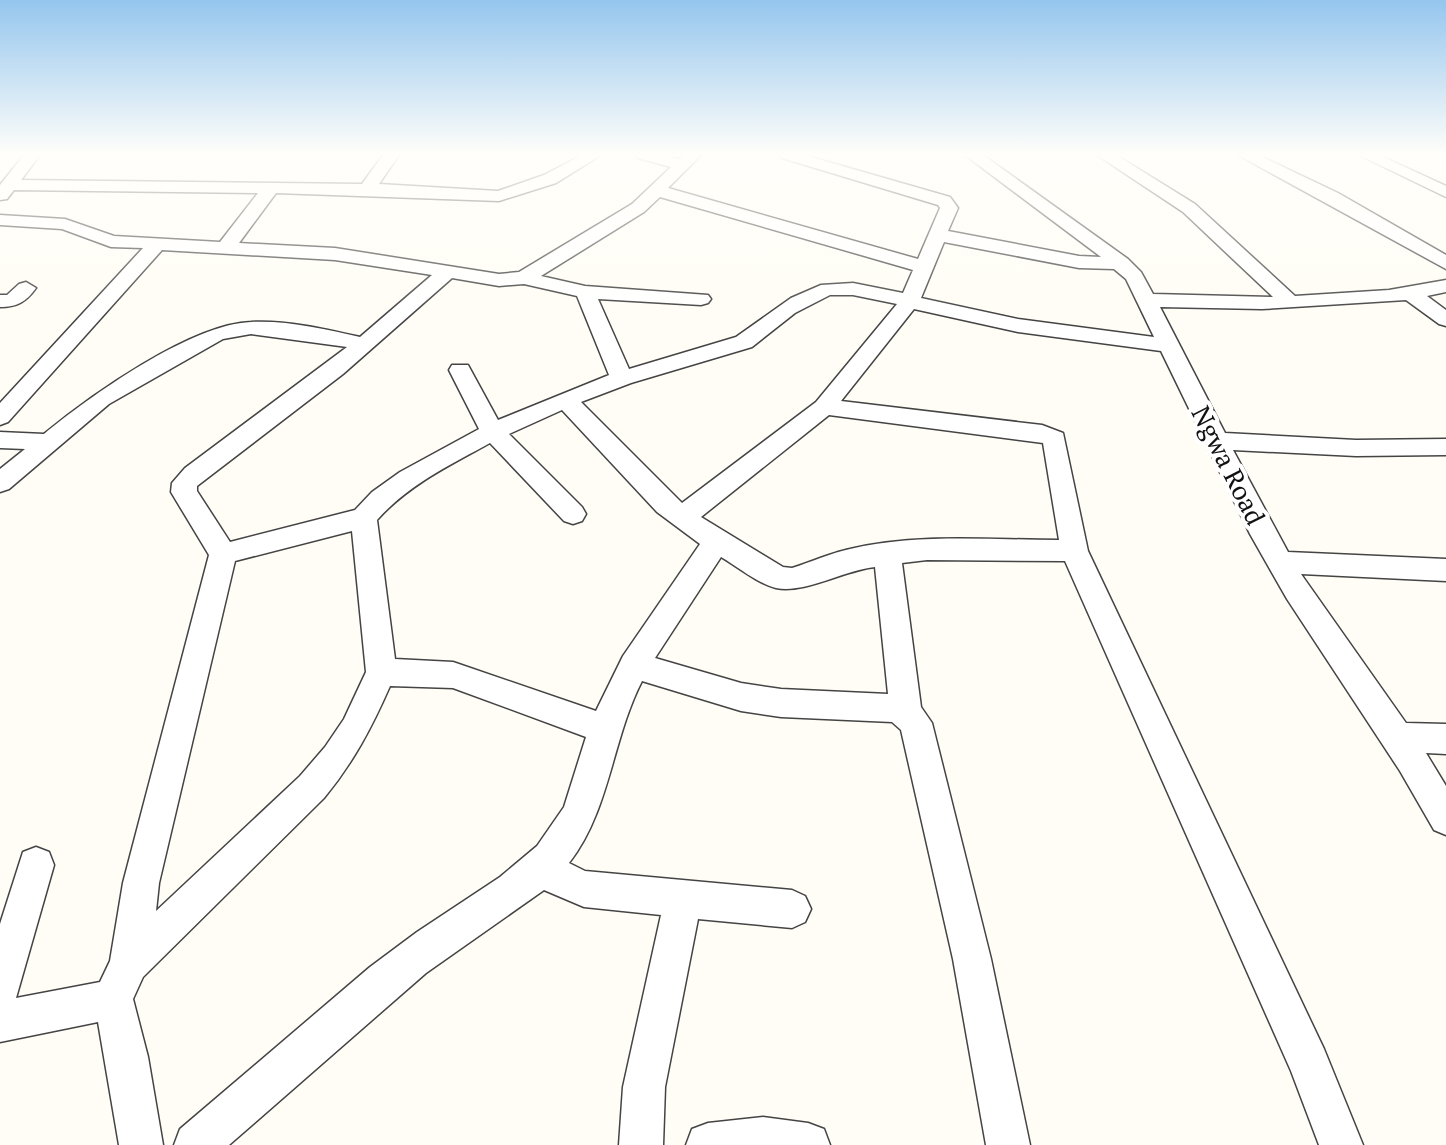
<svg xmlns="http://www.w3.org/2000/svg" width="1446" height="1145" viewBox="0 0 1446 1145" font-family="'PT Serif',serif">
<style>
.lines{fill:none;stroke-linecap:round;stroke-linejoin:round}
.minor-casing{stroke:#444;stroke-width:3}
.minor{fill:#fff;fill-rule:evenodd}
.labels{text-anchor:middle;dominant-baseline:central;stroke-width:8;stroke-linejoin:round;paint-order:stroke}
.street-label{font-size:26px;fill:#111;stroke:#fff}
</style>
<rect width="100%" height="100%" fill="#fffdf5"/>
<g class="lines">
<defs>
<path id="minor" d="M24 155H40L21 180 362 184 383 155H399L379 184 498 191 544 175 582 155H601L556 183 499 201 276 193 239 243 335 248 499 274 519 272 632 204 671 167 638 158 636 155H662L680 159 684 155H701L668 188 918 259 940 208 938 205 782 158 780 155H804L950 197 958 208 948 231 1079 256 1101 257 965 155H983L1128 259 1141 272 1153 294 1273 297 1183 212 1097 155H1116L1195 204 1295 296 1389 290 1446 280V292L1427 296 1446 310V326L1439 324 1406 300 1262 309 1160 307 1225 433 1356 440 1446 439V455L1356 456 1233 450 1288 552 1446 559V581L1301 574 1406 723 1446 724V754L1426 753 1446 786V835L1434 830 1400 771 1287 599 1250 534 1161 351 1018 332 914 309 841 401 1042 425 1063 433 1088 551 1324 1049 1363 1145H1319L1291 1071 1065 561 927 560 902 563 921 707 932 723 991 959 1030 1145H986L953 959 901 730 892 722 781 717 741 711 642 681C612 739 610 811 569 863L585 871 792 890 805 896 811 909 805 922 792 928 698 919 665 1087 663 1145H619L623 1087 661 915 584 907 544 890 426 973 229 1145H174L180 1129 370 967 417 932 500 877 537 846 564 807 586 737 453 688 390 686C372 727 353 763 324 798L143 977 133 999 148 1057 163 1145H119L98 1022 0 1042V924L23 852 36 847 49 852 54 865 16 998 100 982 110 961 123 883 209 555 171 492 172 483 185 468 347 347 251 334 223 339 109 404 9 489 0 492V469L25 449 0 448V432L44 434C90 396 191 324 251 322 286 320 325 329 360 337L432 275 335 260 162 250 8 422 0 425V403L143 248 111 247 62 229 0 225V215L65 219 114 236 220 242 258 193 14 190 7 199 0 200V185ZM660 197 913 270 903 293 853 283 821 285 791 298 736 337 629 369 598 299 701 305 708 303 711 299 708 295 585 286 541 276 644 212ZM944 242 1079 268 1114 269 1126 279 1154 337 1018 319 921 298ZM452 278 499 286 524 284 577 296 609 375 498 420 468 365H452L449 370 479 429 400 472 372 492 355 510 230 542 197 491V486L343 374ZM830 295H853L897 304 816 402 682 503 581 402 631 383 752 347 795 313ZM562 410 657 512 700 544 623 656 596 711 453 662 395 659 377 520C408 485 450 465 490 443L564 521 573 524 582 521 586 514 582 507 509 434ZM829 415 1043 443 1059 540C990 540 917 533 850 549 831 553 811 562 792 568L783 567 701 517ZM352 531 366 672 344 719 325 747 300 776 156 911 159 883 235 561ZM721 557C738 567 757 583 776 588 804 594 845 570 875 567L888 694 781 689 741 683 655 658Z
M1238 155H1258L1338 193 1446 255V269Z
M1359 155H1379L1446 186V197Z
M26 282 36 288C26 302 17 307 0 307V295H7L19 284Z
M763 1117 808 1123 824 1129 830 1145H686L692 1129 708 1123Z"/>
</defs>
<!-- minor casing -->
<use href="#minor" class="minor-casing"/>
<!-- minor -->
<use href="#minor" class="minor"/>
</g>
<!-- sky -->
<linearGradient id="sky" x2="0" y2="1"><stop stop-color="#95c6ee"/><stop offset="0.49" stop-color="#fffefa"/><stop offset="1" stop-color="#fffefa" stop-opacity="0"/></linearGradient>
<rect width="1446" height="315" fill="url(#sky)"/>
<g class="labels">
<!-- street labels -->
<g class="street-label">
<text transform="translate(1229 465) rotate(63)">Ngwa Road</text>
</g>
</g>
</svg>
